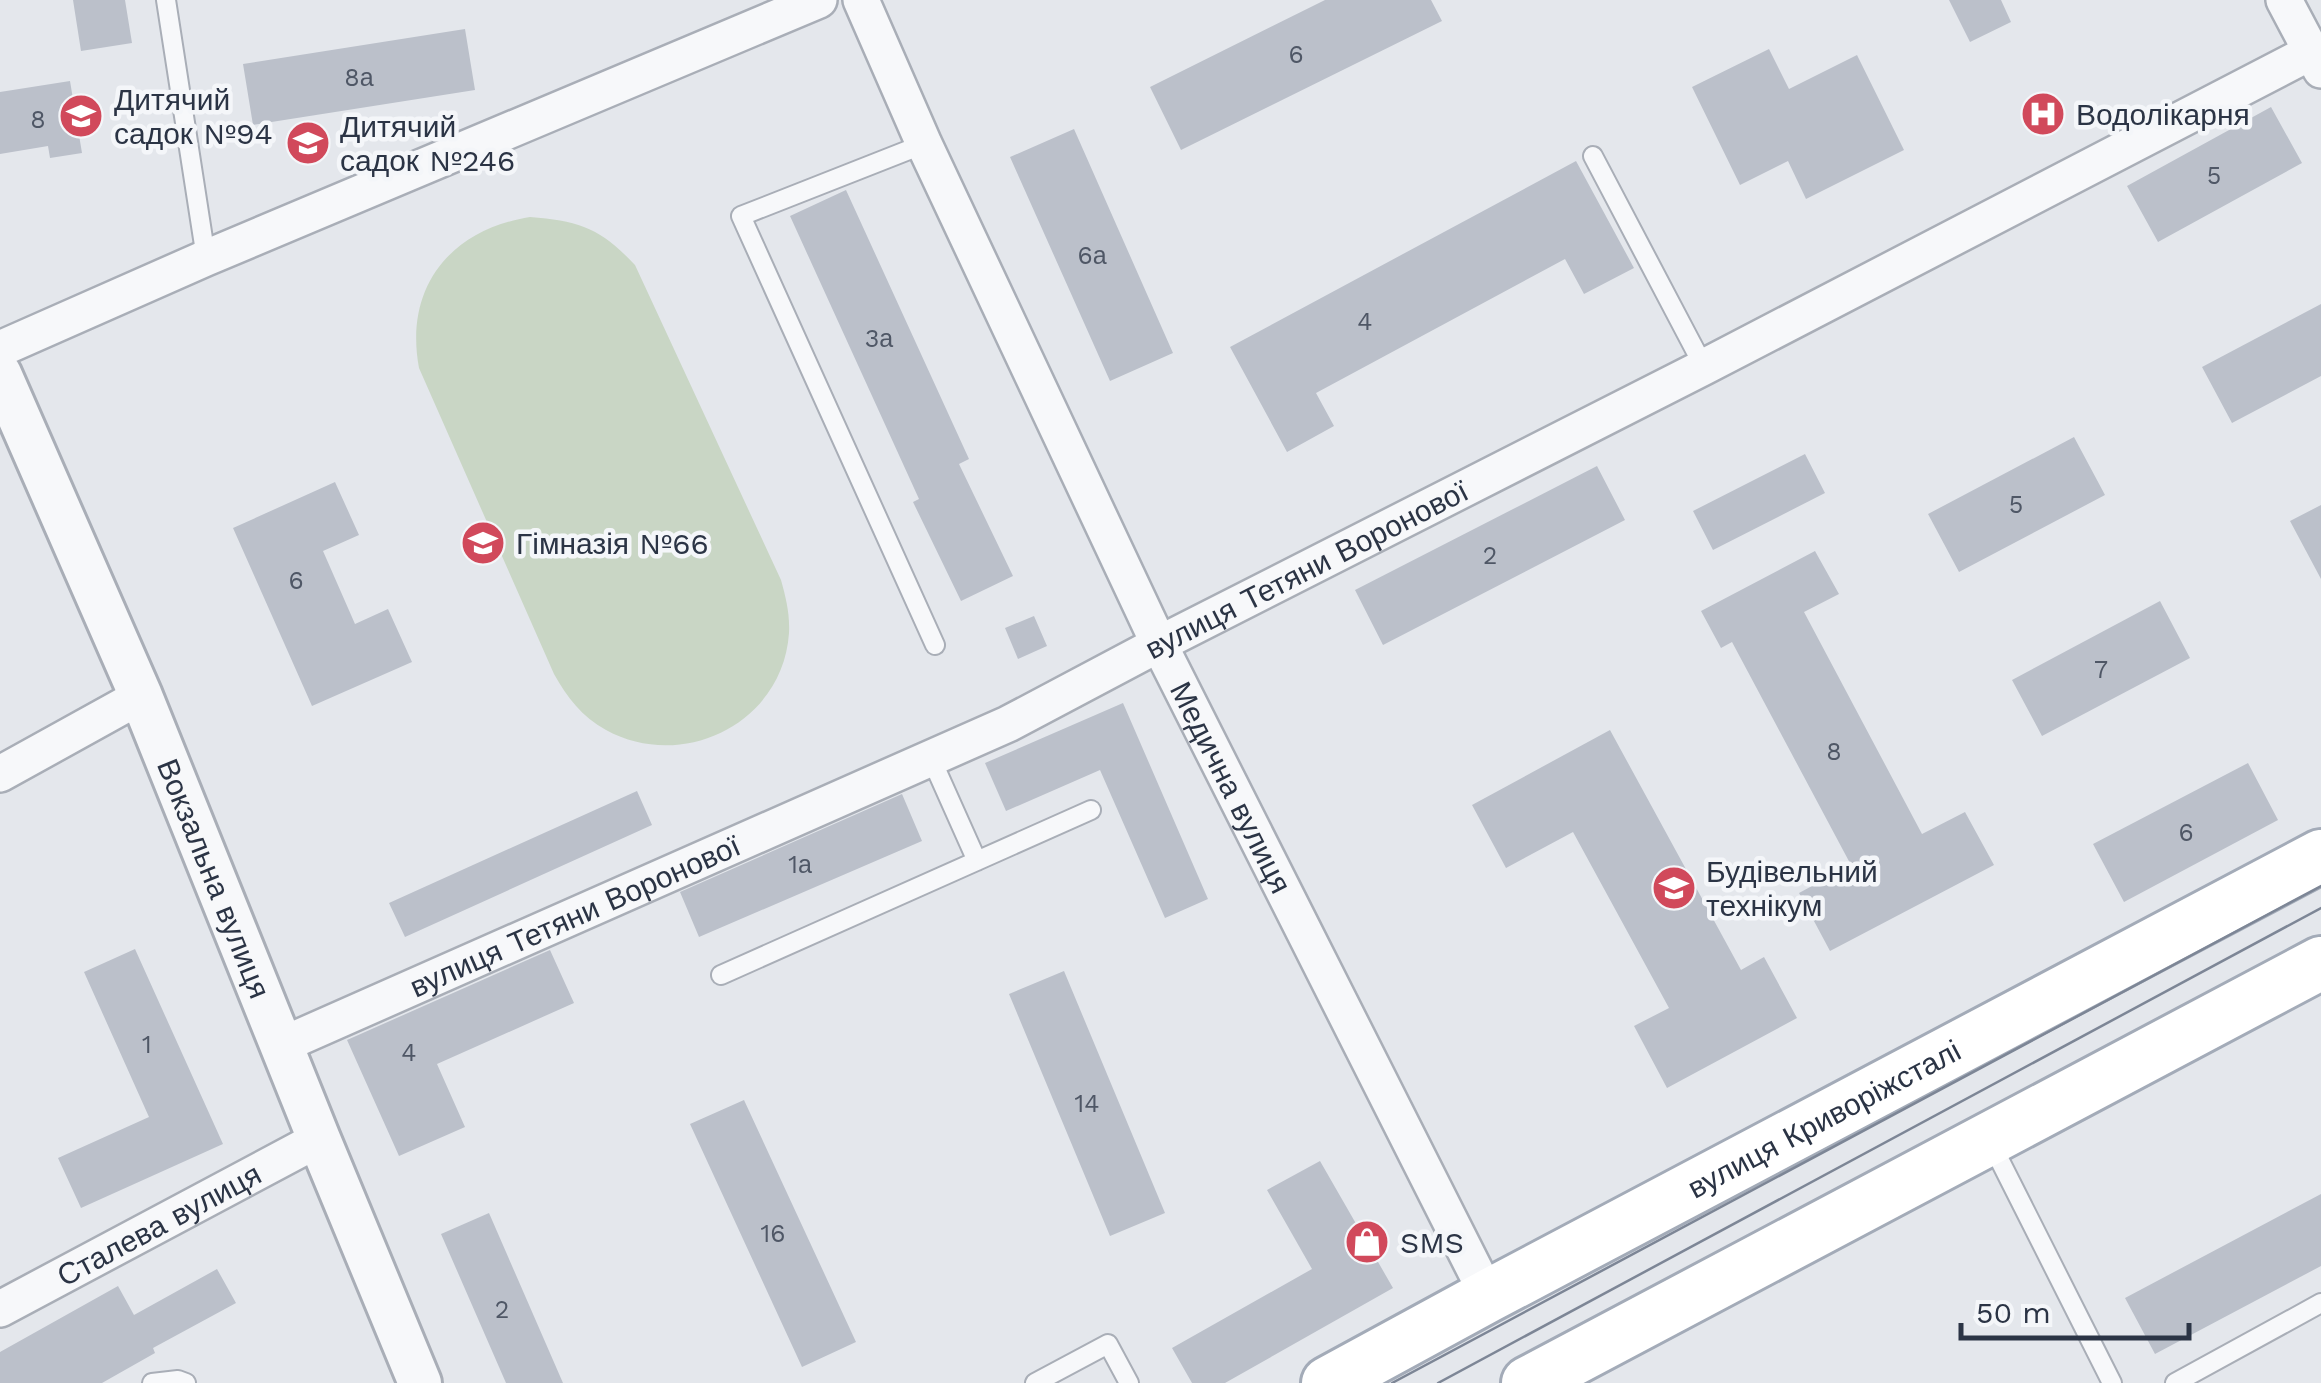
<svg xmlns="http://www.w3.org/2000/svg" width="2321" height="1383" viewBox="0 0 2321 1383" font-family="'Work Sans',sans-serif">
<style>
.green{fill:#c9d6c5}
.building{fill:#bbc0ca}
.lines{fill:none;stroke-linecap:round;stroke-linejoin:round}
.service-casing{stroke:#a9aeb7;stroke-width:22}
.minor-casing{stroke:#a9aeb7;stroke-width:40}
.tertiary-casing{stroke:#a9aeb7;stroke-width:48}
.primary-casing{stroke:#a3abb8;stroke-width:58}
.service{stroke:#f7f8fa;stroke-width:18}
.minor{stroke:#f7f8fa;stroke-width:35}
.tertiary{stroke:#f7f8fa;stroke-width:42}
.primary{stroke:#fff;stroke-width:52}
.tram{stroke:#7d8696;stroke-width:2.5}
.labels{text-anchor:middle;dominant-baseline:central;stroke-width:9;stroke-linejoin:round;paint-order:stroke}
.number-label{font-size:25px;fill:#4f5766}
.poi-label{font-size:30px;fill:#2b3445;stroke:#f4f6f9;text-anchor:start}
.street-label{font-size:30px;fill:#2b3445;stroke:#f4f6f9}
</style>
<rect width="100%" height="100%" fill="#e4e7ec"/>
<!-- green -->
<path class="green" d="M530 217C580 221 600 228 635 265L781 580C786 598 790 614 789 633 783 723 683 772 606 730 582 717 567 697 554 674L419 368C404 287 450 230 530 217Z"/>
<!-- building -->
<path class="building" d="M73 0H125L132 43 81 51Z
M1325 0H1431L1442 21 1181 150 1150 87Z
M1949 0H2001L2011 22 1970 42Z
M465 29 475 90 253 125 243 64Z
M1769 49 1789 89 1857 55 1904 150 1806 199 1788 161 1740 185 1692 87Z
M70 81 82 153 50 158 48 146 0 154V92Z
M2271 107 2302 163 2158 242 2127 186Z
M1074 129 1173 353 1110 381 1010 157Z
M1576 161 1634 268 1584 294 1565 259 1316 393 1334 426 1287 452 1230 347Z
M846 190 969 459 959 464 1013 576 961 601 913 502 919 499 790 216Z
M2321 304V376L2232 423 2202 367Z
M2074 437 2105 495 1959 572 1928 514Z
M1805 454 1825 493 1713 550 1693 511Z
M1597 466 1625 520 1383 645 1355 590Z
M335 482 359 535 323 551 355 624 388 609 412 662 312 706 233 528Z
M2321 505V579L2290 521Z
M1815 551 1839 594 1804 612 1922 834 1965 812 1994 865 1830 951 1799 893 1851 865 1732 642 1721 648 1701 611Z
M2160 601 2190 658 2042 736 2012 680Z
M1034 616 1047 646 1018 659 1005 628Z
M1123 703 1208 899 1165 918 1100 770 1006 811 985 763Z
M1610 730 1741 970 1764 957 1797 1018 1667 1088 1634 1026 1669 1008 1573 832 1506 868 1472 805Z
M2248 763 2278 820 2124 902 2093 844Z
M637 791 652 825 405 937 389 903Z
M902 794 922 841 699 937 680 892Z
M135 949 223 1144 81 1208 58 1158 149 1117 84 972Z
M550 950 574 1003 437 1064 465 1127 399 1156 347 1040Z
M1064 971 1165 1213 1110 1236 1009 994Z
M744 1100 856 1342 802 1367 690 1124Z
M1320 1161 1393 1288 1225 1383H1192L1172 1348 1312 1269 1267 1190Z
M2321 1194V1266L2155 1354 2125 1298Z
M489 1213 563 1383H506L441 1234Z
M217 1269 236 1303 153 1348 155 1353 102 1383H0V1352L118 1286 134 1315Z"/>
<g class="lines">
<defs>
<path id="service" d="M166 0 206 258
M924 144 741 216 935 645
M1593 156 1704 367
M931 758 977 861
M721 975 1091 810
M1991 1143 2112 1383
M152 1383 178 1380 186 1383
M1035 1383 1108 1344 1129 1383
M2175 1383 2321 1303"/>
<g id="minor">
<path id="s1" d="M861 0 924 144 1159 644 1488 1296"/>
<path d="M2284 0 2321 70"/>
<path d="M0 349 206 258 819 0"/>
<path d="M0 774 141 696"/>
<path id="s2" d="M282 1045 1008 724 1159 644 1704 367 2311 52"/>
<path id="s3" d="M0 1309 319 1139"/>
</g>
<g id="tertiary">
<path id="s4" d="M0 374 141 696 319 1139 420 1383"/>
</g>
<g id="primary">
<path id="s5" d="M1328 1383 1488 1296 2321 856"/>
<path d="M1528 1383 2321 963"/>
</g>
</defs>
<!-- service casing -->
<use href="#service" class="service-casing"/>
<!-- minor casing -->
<use href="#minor" class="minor-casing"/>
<!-- tertiary casing -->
<use href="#tertiary" class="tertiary-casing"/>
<!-- primary casing -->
<use href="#primary" class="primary-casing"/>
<!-- service -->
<use href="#service" class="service"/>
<!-- minor -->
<use href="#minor" class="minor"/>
<!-- tertiary -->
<use href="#tertiary" class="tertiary"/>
<!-- primary -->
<use href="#primary" class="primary"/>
<!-- tram -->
<path class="tram" d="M1392 1383 2321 886
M1438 1383 2321 908"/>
</g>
<!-- icons -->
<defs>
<symbol id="hospital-disc" viewBox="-11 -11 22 22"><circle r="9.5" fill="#d1495b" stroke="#f4f6f9"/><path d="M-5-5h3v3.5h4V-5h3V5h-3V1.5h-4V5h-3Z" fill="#fff"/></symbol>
<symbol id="school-disc" viewBox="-11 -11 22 22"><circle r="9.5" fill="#d1495b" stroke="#f4f6f9"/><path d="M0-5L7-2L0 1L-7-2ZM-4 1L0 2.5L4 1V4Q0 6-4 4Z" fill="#fff"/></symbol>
<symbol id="university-disc" viewBox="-11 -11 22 22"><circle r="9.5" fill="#d1495b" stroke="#f4f6f9"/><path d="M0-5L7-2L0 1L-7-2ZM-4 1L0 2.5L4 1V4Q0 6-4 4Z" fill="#fff"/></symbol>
<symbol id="shop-disc" viewBox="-11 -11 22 22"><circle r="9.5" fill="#d1495b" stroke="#f4f6f9"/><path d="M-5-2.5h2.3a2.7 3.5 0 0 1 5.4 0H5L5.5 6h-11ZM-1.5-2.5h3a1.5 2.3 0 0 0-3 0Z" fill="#fff"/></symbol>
</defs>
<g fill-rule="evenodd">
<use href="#hospital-disc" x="2018" y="89" width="50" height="50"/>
<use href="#school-disc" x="56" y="91" width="50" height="50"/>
<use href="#school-disc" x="283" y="118" width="50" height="50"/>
<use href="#school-disc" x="458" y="518" width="50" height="50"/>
<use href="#university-disc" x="1649" y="863" width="50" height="50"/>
<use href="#shop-disc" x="1342" y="1217" width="50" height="50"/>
</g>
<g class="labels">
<!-- number labels -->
<g class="number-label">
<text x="1296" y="54">6</text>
<text x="359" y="77">8а</text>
<text x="38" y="119">8</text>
<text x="2214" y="175">5</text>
<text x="1092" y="255">6а</text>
<text x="1365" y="321">4</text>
<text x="879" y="338">3а</text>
<text x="2016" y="504">5</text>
<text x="1490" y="555">2</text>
<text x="296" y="580">6</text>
<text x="2101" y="669">7</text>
<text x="1834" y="751">8</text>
<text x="2186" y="832">6</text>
<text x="800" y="864">1а</text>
<text x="147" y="1044">1</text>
<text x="409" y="1052">4</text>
<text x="1087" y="1103">14</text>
<text x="773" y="1233">16</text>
<text x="502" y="1309">2</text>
</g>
<!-- poi labels -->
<g class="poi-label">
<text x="114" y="99">Дитячий<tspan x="114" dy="34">садок №94</tspan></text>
<text x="2076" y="114">Водолікарня</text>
<text x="340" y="126">Дитячий<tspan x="340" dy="34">садок №246</tspan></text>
<text x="516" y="543">Гімназія №66</text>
<text x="1706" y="871">Будівельний<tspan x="1706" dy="34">технікум</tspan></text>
<text x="1400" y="1242">SMS</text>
</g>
<!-- street labels -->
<g class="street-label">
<text stroke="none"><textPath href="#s2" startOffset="1130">вулиця Тетяни Воронової</textPath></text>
<text stroke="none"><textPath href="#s1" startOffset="870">Медична вулиця</textPath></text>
<text stroke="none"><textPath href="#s4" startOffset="548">Вокзальна вулиця</textPath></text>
<text stroke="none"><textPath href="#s2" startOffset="320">вулиця Тетяни Воронової</textPath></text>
<text stroke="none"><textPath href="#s5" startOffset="562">вулиця Криворіжсталі</textPath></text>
<text stroke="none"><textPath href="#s3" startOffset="180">Сталева вулиця</textPath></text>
</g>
</g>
<!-- scale -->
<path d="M1961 1323v15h228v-15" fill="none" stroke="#2b3445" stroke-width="5"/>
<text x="1976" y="1323" font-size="30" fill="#2b3445" stroke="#f4f6f9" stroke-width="8" paint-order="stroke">50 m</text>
</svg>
